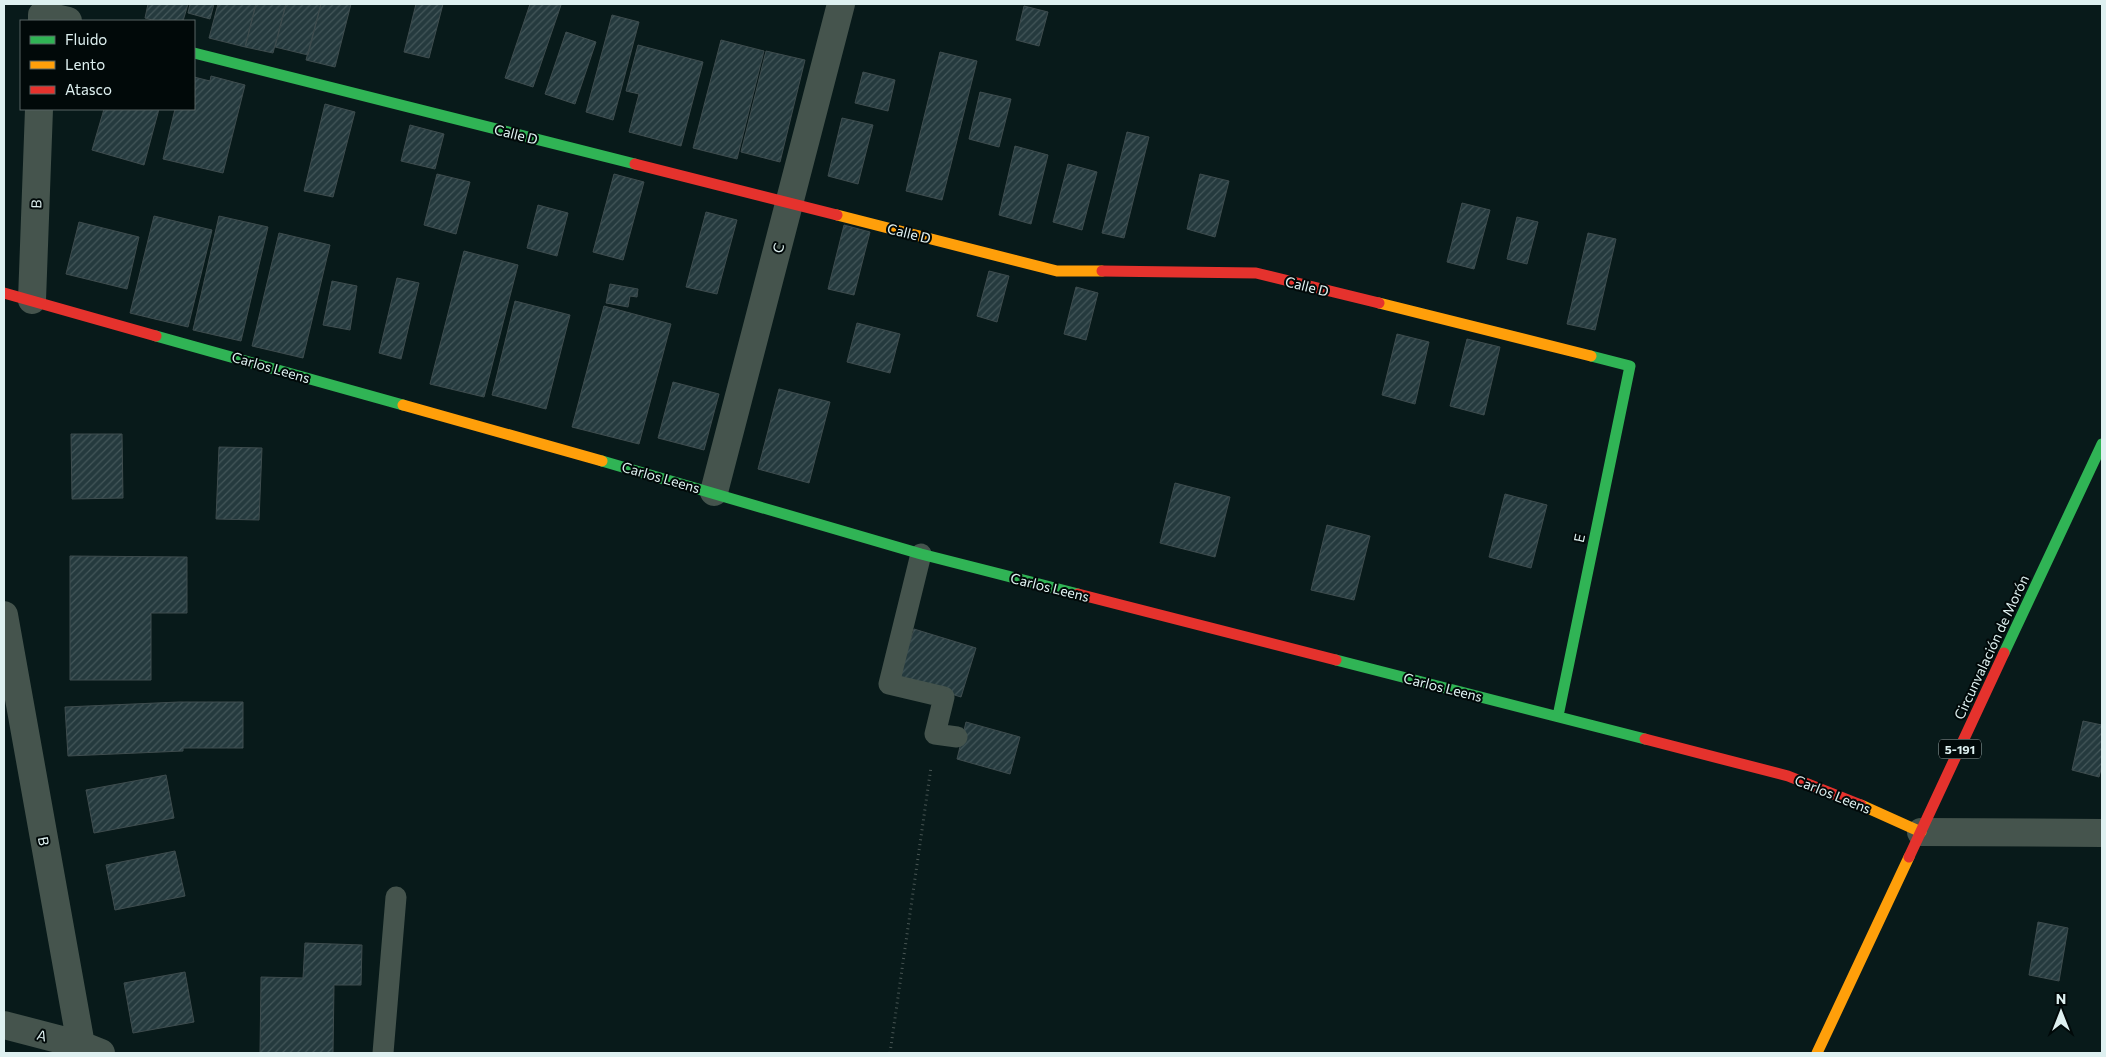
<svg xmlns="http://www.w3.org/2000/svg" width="2106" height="1057" viewBox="0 0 2106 1057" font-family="Commissioner,sans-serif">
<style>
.building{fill:url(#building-hatch);stroke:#3e4c4e}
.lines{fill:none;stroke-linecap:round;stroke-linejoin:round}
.path{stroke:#495654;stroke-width:3;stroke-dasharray:1 4;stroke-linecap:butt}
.lane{stroke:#45544d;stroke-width:21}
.street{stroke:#45544d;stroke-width:28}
.fast{stroke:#30b455;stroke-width:11}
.slow{stroke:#ff9f0a;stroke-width:11}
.jam{stroke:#e5322d;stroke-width:11}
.labels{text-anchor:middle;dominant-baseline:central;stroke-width:4;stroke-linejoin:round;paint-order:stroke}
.shield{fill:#010909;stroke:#9cabab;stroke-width:1}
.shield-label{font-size:12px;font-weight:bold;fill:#def0f0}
.street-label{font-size:14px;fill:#def0f0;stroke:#010909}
</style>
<defs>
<pattern id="building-hatch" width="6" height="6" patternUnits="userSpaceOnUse" patternTransform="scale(1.25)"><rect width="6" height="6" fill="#253a3e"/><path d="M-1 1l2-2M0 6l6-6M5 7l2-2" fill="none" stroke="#44575a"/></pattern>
</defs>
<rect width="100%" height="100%" fill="#081a1a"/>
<!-- building -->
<path class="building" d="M148 4H188L183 21H156L145 18Z
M190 4H214L210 19 188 13Z
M218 4H256L245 47 209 38Z
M256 4H286L273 53 245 47Z
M286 4H321L308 55 275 47Z
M321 4H351L335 67 306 60Z
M416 4H443L429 58 404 52Z
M530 4 561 5 533 87 505 78Z
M1024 6 1048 12 1039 46 1016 40Z
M612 15 639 22 613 120 586 112Z
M566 32 596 42 575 104 545 94Z
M721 40 764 51 737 159 693 148Z
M638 45 703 62 681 146 629 132 639 94 626 91Z
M766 51 805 60 780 162 741 152Z
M940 52 977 61 942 200 906 191Z
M863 72 895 80 888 111 855 103Z
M211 76 245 85 223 173 163 159 175 109H194V77L210 81Z
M980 92 1011 99 999 147 969 139Z
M325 104 355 112 333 197 304 191Z
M104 109H159L144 165 92 150Z
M842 118 873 125 858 184 828 176Z
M410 125 444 134 435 169 401 161Z
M1127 132 1149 137 1124 238 1102 233Z
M1015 146 1048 155 1031 224 999 215Z
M1068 164 1097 172 1082 230 1053 222Z
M437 174 470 182 456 234 424 225Z
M614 174 644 182 623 260 593 252Z
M1200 174 1229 181 1215 237 1187 229Z
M1462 203 1490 210 1474 269 1447 262Z
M538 205 568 213 557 256 527 248Z
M706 212 737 220 717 294 686 287Z
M154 216 212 230 188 327 130 313Z
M219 216 268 227 241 341 193 330Z
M1517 217 1538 222 1527 264 1507 259Z
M79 222 139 237 127 289 66 274Z
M844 225 870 232 854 295 828 289Z
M279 233 330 245 303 358 252 346Z
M1588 233 1616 239 1595 330 1567 324Z
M464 251 518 265 484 397 430 384Z
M989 271 1009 276 997 322 977 316Z
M397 278 419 283 401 359 379 353Z
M332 281 357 286 350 330 323 325Z
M610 284 638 289 637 297 630 296 628 307 606 303Z
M1076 287 1098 293 1086 340 1064 334Z
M515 301 570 315 546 409 492 395Z
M604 306 671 324 639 444 572 427Z
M857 323 900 334 890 373 847 362Z
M1397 334 1429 342 1415 404 1382 395Z
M1467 339 1500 347 1484 415 1450 406Z
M673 382 719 394 704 450 658 438Z
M779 389 830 402 809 483 758 469Z
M71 434H122L123 498 72 499Z
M219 447 262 448 259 520 216 519Z
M1175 483 1230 497 1215 557 1160 543Z
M1505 494 1547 505 1531 568 1489 557Z
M1327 525 1370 536 1354 600 1311 590Z
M70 556 187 557V613H151V680H70Z
M914 629 976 648 961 697 899 678Z
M179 702H243V748H183V751L68 756 65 707Z
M2083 721 2102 725V765L2099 777 2072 770Z
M966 722 1020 737 1010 774 957 759Z
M166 775 174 818 94 833 86 790Z
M175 851 185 896 115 910 106 865Z
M2038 922 2068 928 2059 981 2029 975Z
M305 943 362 945 361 985H334L333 1053H260L261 977 303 978Z
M185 972 194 1022 133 1033 124 983Z"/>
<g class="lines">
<!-- path -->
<path class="path" d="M890 1053 931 767"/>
<!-- lane -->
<path class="lane" d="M921 554 889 684 944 697 935 734 957 737
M383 1053 396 897"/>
<!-- street -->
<path class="street" d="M42 21V15L68 21
M32 300 39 109
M714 492 841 4
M4 615 81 1045
M1921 832 2102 833
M4 1025 81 1045 101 1053"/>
<!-- fast -->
<path class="fast" d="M194 53 635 164
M156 336 403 405
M602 461 921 554 1078 594
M2004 653 2102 444
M1336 660 1645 739
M1558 716 1630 366 1591 356"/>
<!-- slow -->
<path class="slow" d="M837 215 1057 271H1102
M1379 303 1591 356
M403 405 602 461
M1861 805 1921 832
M1817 1053 1909 857"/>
<!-- jam -->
<path class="jam" d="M635 164 837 215
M1102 271 1256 273 1379 303
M4 293 156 336
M1078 594 1336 660
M1645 739 1788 776 1861 805
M1909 857 2004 653"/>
</g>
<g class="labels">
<!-- shield labels -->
<rect class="shield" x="1939" y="739.5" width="42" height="19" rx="4"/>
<g class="shield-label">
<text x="1960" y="749">5-191</text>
</g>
<!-- street labels -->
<g class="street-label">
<text transform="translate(516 134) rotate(14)">Calle D</text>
<text transform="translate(36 204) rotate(-88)">B</text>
<text transform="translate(909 233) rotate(14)">Calle D</text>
<text transform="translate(778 248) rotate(-75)">C</text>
<text transform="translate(1307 286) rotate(14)">Calle D</text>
<text transform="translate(271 367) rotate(16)">Carlos Leens</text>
<text transform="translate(661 477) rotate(16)">Carlos Leens</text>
<text transform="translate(1579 538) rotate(-78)">E</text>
<text transform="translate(1050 587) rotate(14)">Carlos Leens</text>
<text transform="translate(1991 647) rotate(-65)">Circunvalación de Morón</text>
<text transform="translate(1443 687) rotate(14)">Carlos Leens</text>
<text transform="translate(1833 794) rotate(22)">Carlos Leens</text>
<text transform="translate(44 841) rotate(80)">B</text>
<text transform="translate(42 1035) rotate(14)">A</text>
</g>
</g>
<!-- border -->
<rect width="2106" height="1057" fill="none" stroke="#def0f0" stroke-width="10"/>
<!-- legend -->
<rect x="20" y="20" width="175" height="90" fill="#010909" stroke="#596565"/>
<rect x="30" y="36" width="25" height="8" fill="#30b455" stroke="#596565"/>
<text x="65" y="45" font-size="15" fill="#def0f0">Fluido</text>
<rect x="30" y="61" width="25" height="8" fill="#ff9f0a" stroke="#596565"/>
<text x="65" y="70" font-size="15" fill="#def0f0">Lento</text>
<rect x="30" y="86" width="25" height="8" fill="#e5322d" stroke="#596565"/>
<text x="65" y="95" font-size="15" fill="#def0f0">Atasco</text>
<!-- north arrow -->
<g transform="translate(2061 1012)" stroke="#010909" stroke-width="4" paint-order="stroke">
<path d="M0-4L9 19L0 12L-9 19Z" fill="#def0f0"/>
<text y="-8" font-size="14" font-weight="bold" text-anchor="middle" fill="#def0f0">N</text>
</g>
</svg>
